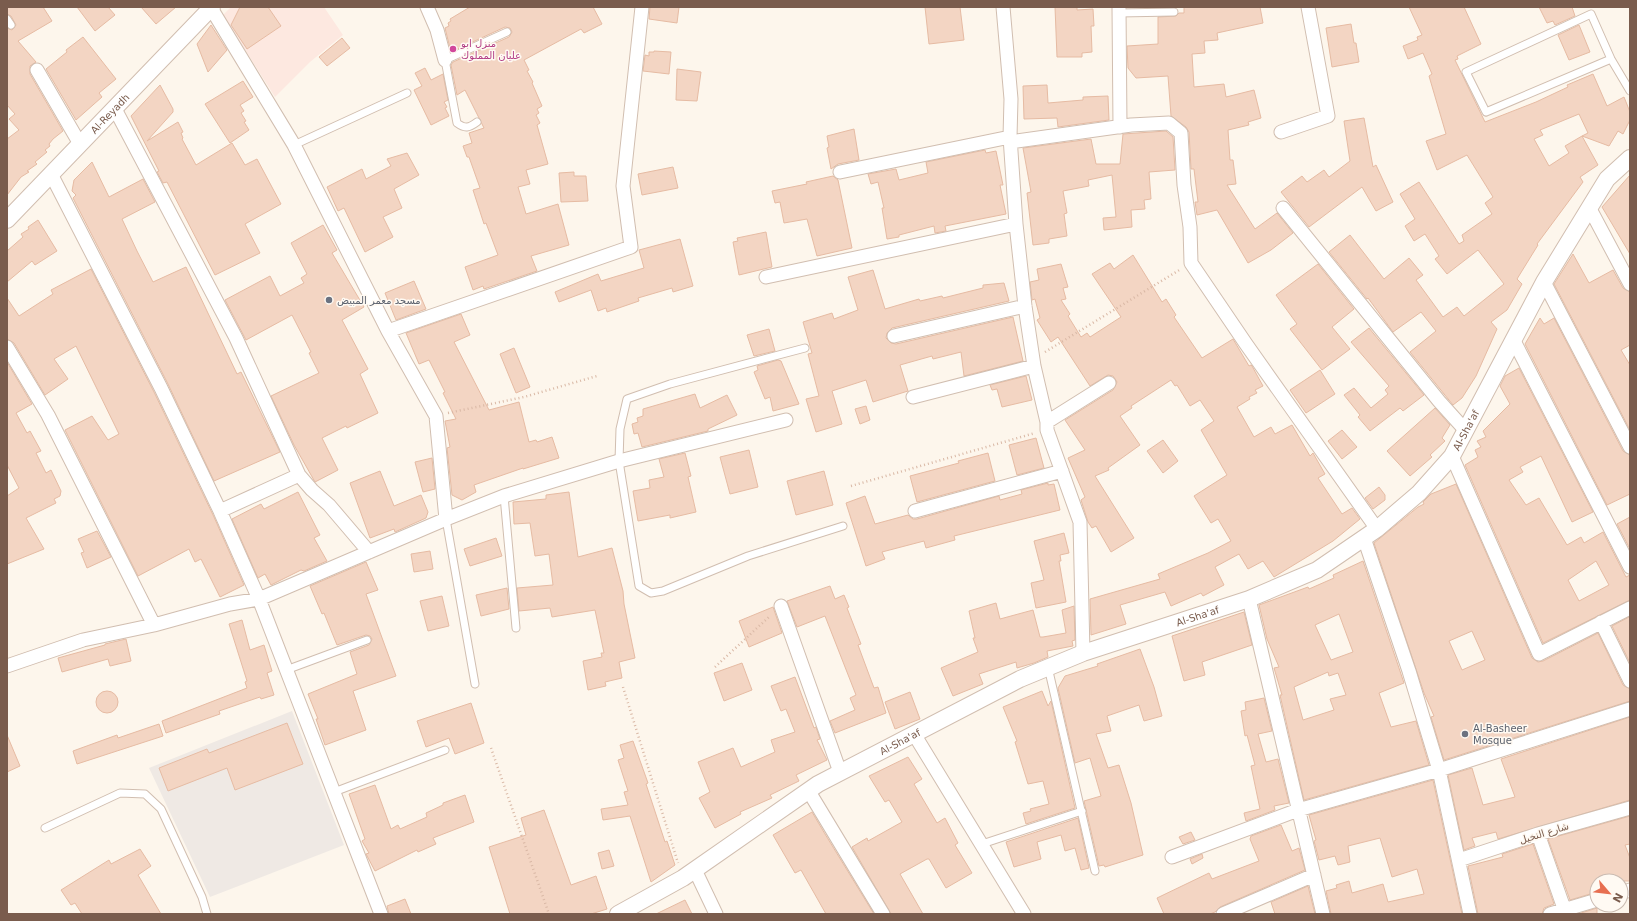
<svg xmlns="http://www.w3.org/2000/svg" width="1637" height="921" viewBox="0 0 1637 921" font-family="'DejaVu Sans',Vazirmatn,sans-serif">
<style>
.commercial{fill:#fde8e0}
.industrial{fill:#efe9e4}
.building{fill:#f3d5c3;stroke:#e6bba3;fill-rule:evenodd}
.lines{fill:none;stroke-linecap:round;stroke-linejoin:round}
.service-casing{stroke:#d1beb0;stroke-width:9}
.minor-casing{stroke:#d1beb0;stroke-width:15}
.tertiary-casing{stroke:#d1beb0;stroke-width:18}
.path{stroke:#d9b8a5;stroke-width:2.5;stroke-dasharray:1 3;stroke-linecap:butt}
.service{stroke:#fff;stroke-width:7}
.minor{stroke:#fff;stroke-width:13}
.tertiary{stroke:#fff;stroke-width:16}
.hotel-dot{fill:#d1479c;stroke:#fffaf3;stroke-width:1.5}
.worship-dot{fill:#6b7280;stroke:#fffaf3;stroke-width:1.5}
.labels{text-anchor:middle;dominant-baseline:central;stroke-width:3;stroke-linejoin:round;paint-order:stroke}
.hotel-label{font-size:10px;fill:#b23c85;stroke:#fffaf3;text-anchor:start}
.street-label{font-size:10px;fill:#7a5c4d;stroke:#fffaf3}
.worship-label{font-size:10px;fill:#5b616d;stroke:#fffaf3;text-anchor:start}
</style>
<rect width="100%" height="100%" fill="#fdf6ec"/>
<!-- commercial -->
<path class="commercial" d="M231 7H324L343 35 310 62 275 97 223 15Z"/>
<!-- industrial -->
<path class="industrial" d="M292 711 344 845 210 897 149 768Z"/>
<!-- building -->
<path class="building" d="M7 7H43L52 21 18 41 36 62 30 66V74L63 131 53 139 49 144 50 146 45 150 47 152 35 162 37 164 27 171 29 172 21 177 7 195V139L19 130 9 119 15 114 7 105V28L12 30 16 25 11 16 7 14Z
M77 7H108L115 15 95 31Z
M141 7H176L156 24Z
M240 7H268L281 26 247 49 231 25Z
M470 7H593L602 24 584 33 581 29 524 60 529 70 527 71 533 82 532 83 542 106 537 109 539 113 536 115 540 123 537 125 548 164 526 170 530 184 518 187 526 214 558 204 569 245 531 256 537 271 484 289 483 286 473 290 465 267 498 255 486 223 484 224 473 190 480 188 469 157H467L463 146 472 143 469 133 484 128 465 90 457 95 451 65 453 62 509 37 512 32 510 28 505 27 451 52 445 28 449 26 448 23 451 21 450 19Z
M650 7H679L677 23 649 19Z
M925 7H960L964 40 929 44Z
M1055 7H1077V10L1093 9 1094 26H1091L1092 52 1082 53V57H1057Z
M1184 7H1260L1263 23 1217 33 1218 40 1204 41 1205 53 1192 54 1194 87 1224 84 1226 97 1254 90 1261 118 1248 122 1249 125 1228 130 1230 160H1233L1236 184 1227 185 1255 229 1277 213 1293 233 1271 250 1248 263 1217 210 1197 215 1195 202H1198L1194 169H1191L1189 132 1186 127 1171 116 1168 76 1136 78 1128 68 1127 46 1158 44V17L1176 16 1179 13H1184Z
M1409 7H1464L1481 44 1457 56 1458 59 1455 60 1485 122 1536 102 1568 87 1567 85 1593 74 1607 106 1624 97 1630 112V120L1623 134 1618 131 1609 146 1582 136 1588 133 1579 114 1540 130 1543 135 1534 139 1549 166 1569 153 1565 146 1582 136 1598 165 1580 177 1583 182 1537 244 1538 245 1517 279 1522 284 1507 310 1491 322 1497 329 1476 376 1462 398 1453 405 1410 352 1436 331 1421 312 1393 332 1368 298 1367 299 1329 252 1350 235 1384 279 1409 258 1423 275 1416 280 1443 317 1457 307 1464 316 1504 284 1478 250 1447 274 1435 259 1439 256 1425 234 1414 241 1405 226 1415 219 1400 194 1419 182 1459 244 1464 241 1462 235 1492 214 1485 203 1493 197 1467 155 1437 170 1426 141 1446 134 1429 76 1432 74 1423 53 1408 59 1403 46 1418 40 1417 37 1422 35Z
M1539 7H1572L1575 16 1555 25 1553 21 1547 23Z
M1351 24 1354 43H1356L1359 62 1332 67 1326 28Z
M211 25 227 50 208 72 197 44Z
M1579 25 1590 52 1569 60 1558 35Z
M83 37 116 79 99 93 102 97 76 120 46 69 67 52 66 50Z
M342 38 350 48 327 66 319 57Z
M654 51 671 52 669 74 643 71 645 55 649 56V52H654Z
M425 68 431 80 443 74 448 100 444 102 447 107 445 108 449 116 431 125 414 90 422 86 415 73Z
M677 69 701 72 697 101 676 100Z
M243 81 253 97 240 105 244 111 241 113 246 121 244 122 249 130 230 143 205 104Z
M160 85 173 109V112L147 141 178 122 183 132 181 133 183 138 182 139 196 165 232 143 245 165 257 159 281 204 245 224 260 253 215 275 167 182 163 183 157 172 159 171 131 116Z
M1047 85 1048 103 1083 100V97L1108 96 1109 120 1058 127 1057 118 1024 119 1023 86Z
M1364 118 1373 167 1376 165 1393 202 1376 211 1362 187 1309 227 1281 192 1302 176 1307 182 1324 170 1329 177 1350 161 1344 121Z
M854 129 859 160 838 164 831 169 827 148 829 147 827 136Z
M1166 131 1173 137 1175 170 1149 172 1151 199 1144 200 1145 209 1131 210 1132 227 1104 230 1103 218 1116 217 1112 175 1088 180 1089 186 1063 191 1067 213 1064 214 1067 236 1049 239V243L1033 245 1027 193 1031 192 1023 148 1091 139 1096 164H1120L1123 134Z
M985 150 986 153 996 151 1003 185H1000L1006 214 945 226 946 231 935 233 934 226 899 235V237L887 239 882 208H884L878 182 871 184 868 174 896 169 899 180 928 173 926 162Z
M407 153 419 175 394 189 402 208 383 217 393 237 365 252 344 208 338 211 327 187 362 169 366 179 391 166 387 159Z
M92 162 109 197 143 179 155 202 122 219 137 251 153 282 186 267 237 374 241 372 280 452 214 481 168 384 73 198 76 195 72 191 74 180Z
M673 167 678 188 642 195 638 174Z
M574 172V176H586L588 201 561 202 559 173Z
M1630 175V254L1602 207Z
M833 176 838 180 852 248 817 256 807 219 784 223 780 202 775 203 772 191 807 184 806 182Z
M38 220 57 251 35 265 32 261 7 282V251L23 237 21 234 29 229 28 227Z
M323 225 337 250 332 253 364 307 342 320 368 369 360 374 378 413 347 428 346 426 322 438 338 470 315 482 294 445 271 396 319 373 309 353 311 352 292 315 246 340 225 300 270 276 280 296 304 283 301 278 307 274 291 243Z
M766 232 772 267 739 275 733 242 738 241 737 238Z
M680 239 693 286 673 292 672 288 638 298 639 301 607 312 606 308 598 311 591 290 559 302 555 292 598 274 601 281 644 268 639 250Z
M1573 254 1589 283 1613 270 1623 288 1630 292V345L1621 350 1630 365V430L1554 284Z
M1133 255 1162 302 1166 299 1176 315 1174 317 1202 358 1233 339 1249 366 1251 365 1252 366 1263 386 1255 390 1257 393 1249 397 1250 399 1237 407 1254 437 1271 427 1275 434 1292 425 1310 456 1313 453 1325 474 1318 478 1342 514 1352 508 1360 519 1333 541 1274 577 1263 561 1248 569 1239 554 1215 567 1224 585 1203 596 1201 593 1171 606 1165 592 1120 605 1126 624 1091 635 1090 599 1160 579 1158 574 1208 553 1231 541 1218 519 1211 523 1194 496 1227 475 1201 430 1214 421 1200 400 1190 406 1177 385 1175 386 1171 380 1131 406 1132 408 1120 416 1140 445 1108 468 1109 470 1095 476 1134 538 1111 552 1096 526 1092 528 1088 522 1081 500 1085 497 1068 458 1085 450 1065 420 1113 390 1117 382 1113 376 1108 375 1090 386 1058 337 1051 342 1037 320 1040 318 1035 299 1032 300 1030 282 1039 280 1037 269 1061 264 1068 287 1063 288 1066 299 1061 300 1070 314 1068 316 1081 337 1087 333 1090 337 1121 317 1092 274 1110 263 1114 269Z
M1318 264 1354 309 1332 327 1350 349 1322 370 1290 329 1297 324 1276 295Z
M91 269 154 392 214 517 244 585 220 597 201 559 195 562 189 549 138 576 65 430 92 416 108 440 119 434 76 346 54 359 68 379 45 395 14 343 7 339V298L19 316 53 294 51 290Z
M873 270 885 309 919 299 920 301 942 296 943 298 983 288V285L1004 283 1009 301 892 328 887 333 886 338 891 343 896 344 1013 317 1023 361 964 376 961 352 933 359 932 356 900 365 908 391 873 402 866 380 832 391 842 424 816 432 806 399 819 396 808 354 812 353 803 322 832 313 834 319 858 310 848 277Z
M414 281 426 309 396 320 385 293Z
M461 314 470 335 454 342 489 410 519 402 529 442 536 440 537 442 552 437 559 458 523 469V468L474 485 476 492 462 500 452 495 447 448 450 447 445 421 456 419 443 393 445 392 429 360 419 364 406 333Z
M1540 318 1544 324 1554 318 1623 451 1630 455V494L1607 505 1525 344Z
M1369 328 1424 395 1403 411 1400 408 1370 431 1358 417 1360 415 1344 395 1354 388 1371 408 1388 394 1385 390 1389 386 1351 342Z
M769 329 775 351 754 356 747 335Z
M514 348 530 387 516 393 500 354Z
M778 360 781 361 799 404 773 411 770 397 765 399 754 372 758 370 757 366Z
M7 362 32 404 16 413 27 433 30 431 41 451 36 453 46 473 51 470 61 491 60 496 54 499 56 503 26 518 44 549 7 564V496L19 488 7 465Z
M1519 368 1593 512 1572 522 1541 456 1520 467 1523 472 1509 480 1526 505 1539 498 1567 545 1581 537 1584 543 1603 532 1626 577 1630 575V600L1543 643 1465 465 1478 457 1475 450 1481 447 1477 441 1486 437 1483 431 1510 404 1500 386 1505 376ZM1596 561 1609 585 1579 601 1568 580Z
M1320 370 1335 394 1306 413 1290 390Z
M1026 376 1032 400 1002 407 997 389 992 390 990 385Z
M695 394 700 408 727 395 737 415 708 429V431L642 447 638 433 634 434 632 424 638 422 637 418 643 416V409Z
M866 406 870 420 860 424 855 409Z
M1435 408 1450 425 1442 438 1445 441 1430 455 1432 457 1410 476 1387 451Z
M1342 430 1357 447 1342 459 1328 441Z
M1036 438 1044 468 1017 475 1009 445Z
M1163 440 1178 461 1163 473 1147 451Z
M749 450 758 487 730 494 720 457Z
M685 453 691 476 688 477 696 512 670 518V515L638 521 633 491 650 488 649 480 664 477 659 459Z
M988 453 995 481 917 502 910 476 959 463 958 461Z
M432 458 435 489 423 492 415 462Z
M380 471 394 506 421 495 428 512 426 518 395 532 394 529 370 538 350 483Z
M824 471 833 505 796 515 787 481Z
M1048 483V485L1054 484 1060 510 954 536 955 540 926 548 924 541 882 552 885 559 866 566 846 503 865 496 875 524 908 515 913 519H917L999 496 1000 500 1022 494 1021 490Z
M1456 484 1532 658 1538 662 1543 661 1598 633 1623 685 1630 689V701L1444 760 1431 717 1434 716 1424 693 1374 543 1418 507 1424 504 1423 502 1431 494ZM1472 631 1485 660 1462 670 1449 641Z
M1379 487 1385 495V500L1373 509 1365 498Z
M298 492 320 535 314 538 327 561 304 571 301 570 271 585 265 574 258 578 232 519 261 504 264 509Z
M569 492 578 557 612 548 623 591 624 604 635 658 619 662 622 678 605 682 606 686 588 690 583 661 602 657 601 653H604L595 610 552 617 550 608 519 611 517 588 553 585 549 554 535 556 530 523 514 524 513 502 546 499V495Z
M1630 517V549L1617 524Z
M97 531 111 557 87 568 81 553 84 552 78 539Z
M1064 533 1069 553 1060 555 1061 561H1059L1066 602 1036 608 1031 583 1044 580 1034 541Z
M496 538 502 556 470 566 464 549Z
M430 551 433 569 414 572 411 554Z
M1363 561 1404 683 1379 693 1391 727 1416 721 1429 765 1304 800 1280 695H1282L1274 668 1279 667 1267 639 1259 605 1308 587 1309 589 1334 578 1333 575ZM1339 614 1353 652 1331 660 1315 625ZM1328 672 1329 676 1338 673 1346 695 1330 699 1334 710 1303 720 1294 687Z
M366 562 378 590 366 594 396 676 353 691 366 730 325 745 316 719H318L308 694 357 674 350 652 369 645 372 639 370 636 366 635 337 645 324 613 322 614 310 586Z
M830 586 835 599 844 595 849 607 847 608 861 644 858 645 874 688 878 687 886 713 835 733 830 721 855 710 850 698 856 695 825 616 797 627 787 601Z
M507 588 509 609 481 616 476 595Z
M442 596 449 626 428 631 420 601Z
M996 603 1000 619 1033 610 1040 637H1043L1066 633 1062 610 1074 606 1075 640 1072 641 1073 646 1047 651 1048 657 1034 663 1017 668 1016 662 979 674 983 684 953 696 941 668 978 652 973 638H975L969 611Z
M773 607 782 633 749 647 739 621Z
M1244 612 1252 645 1202 662 1205 675 1184 681 1172 636Z
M1629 617 1630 619V663L1612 626Z
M242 620 250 650 264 645 272 671 267 673 274 695 261 699 260 697 219 711 220 714 166 733 162 721 247 688 245 682 247 681 229 624Z
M126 639 131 661 110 666 108 659 62 672 58 658 105 645V644Z
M1140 649 1154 687 1162 716 1144 721 1139 705 1107 716 1111 731 1096 734 1108 768 1119 765 1131 803 1143 855 1105 867 1104 865 1099 866 1084 801 1101 796 1090 758 1075 763 1058 688 1065 676 1098 666 1097 664Z
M742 663 752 690 724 701 714 673Z
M795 677 814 728 816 727 820 739 817 740 827 760 796 775 799 781 770 795 772 798 740 812 741 814 715 828 699 798 710 792 698 762 733 748 741 767 775 752 771 740 795 732 786 709 781 711 771 686Z
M1042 691 1048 706 1051 701 1075 808 1026 824 1023 813 1031 811 1030 809 1049 804 1043 781 1028 784 1015 742 1017 741 1003 707Z
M96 702a11 11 0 1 1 22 0a11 11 0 1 1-22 0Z
M910 692 920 719 895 729 885 702Z
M1264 698 1272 731 1258 734 1266 762 1278 759 1289 803 1274 806 1275 810 1246 821 1244 813 1260 809 1251 766 1255 765 1247 735 1245 736 1241 711 1246 710 1245 702Z
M471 703 484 743 455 754 449 738 426 747 417 721Z
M1630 717V800L1498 839 1496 832 1472 838 1475 846 1464 850 1448 775 1472 768 1483 805 1515 797 1501 759Z
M287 723 303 764 235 790 227 768 168 791 159 768 207 749 209 753Z
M159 724 163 736 77 764 73 751 117 735 118 738Z
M7 735 20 766 7 772Z
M633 741 648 783 646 784 665 842 667 841 675 865 651 882 630 816 603 820 601 809 628 805 624 792 628 791 618 760 624 758 620 745Z
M908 757 922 779 914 784 937 823 945 818 958 843 955 845 972 873 946 888 929 859H927L900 874 923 914H891L852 847 867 838 868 841 902 822 889 800 885 802 869 776Z
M1433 780 1462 914H1331L1326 891 1337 888 1336 885 1349 881 1352 893 1383 884 1388 902 1424 894 1417 869 1392 877 1380 838 1348 846 1350 862 1338 865 1335 856 1319 860 1314 841 1316 840 1309 815Z
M375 785 391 829 398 825 400 829 427 817 426 813 443 805V803L465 795 474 822 433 838 436 844 418 852 417 850 375 871 366 854 369 853 362 841 365 839 349 794Z
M544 810 571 885 596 876 607 909 591 914H510L489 847 526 835 521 818Z
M812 812 825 834 874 914H826L801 870 795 873 773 835Z
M1630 816V844L1625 845 1630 858V881H1597V892L1570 900 1548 839Z
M1078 818 1089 868 1081 870 1075 848 1065 851 1061 835 1037 842 1041 859 1014 867 1006 842Z
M1281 825 1292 851 1299 848 1305 870 1220 907 1215 912 1210 914H1164L1157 898 1209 873 1212 879 1259 861 1250 839 1251 836Z
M1191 832 1195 840 1183 844 1179 837Z
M1533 844 1554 904 1544 908 1542 914H1478L1468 866 1503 857 1502 854Z
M140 849 151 866 138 875 161 914H82L75 903 71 905 61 890 109 860 111 864Z
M609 850 614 866 602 869 598 853Z
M1202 854 1203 858 1192 864 1190 859Z
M1308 886 1315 914H1275L1271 902Z
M405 899 411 914H389L387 906Z
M685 900 692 914H656Z
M1597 908V914H1578Z"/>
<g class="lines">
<defs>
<path id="service" d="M1119 13 1174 12
M7 19 11 25
M1611 59 1486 112 1466 72 1591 14 1611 59 1630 91
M477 122C469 128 465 129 457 123L445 60 507 32
M294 145 407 93
M805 348 670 384 627 399 620 429 619 461 639 586 651 593 663 591 748 556 843 526
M504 496 516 628
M446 519 475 684
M1048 667 1095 871
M286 670 367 640
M334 792 445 750
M45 828 120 793 145 794 161 809 202 897 207 914
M982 844 1082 811"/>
<path id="minor" d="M427 7 437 30 445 60
M1003 7 1011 99 1010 137 1016 224 1025 306 1034 366 1047 422V430L1080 522 1083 653
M1119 7 1120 127
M211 8 294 145 388 331 436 416 446 519
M37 70 80 144
M115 109 236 338 299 475 312 490 329 505 369 552
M1281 132 1328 116 1308 7
M1010 142 1131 125 1169 123 1181 133 1184 185 1190 227 1191 263 1246 344 1377 529
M840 172 1010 137
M51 174 161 388 220 511 259 599 381 914
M1589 207 1630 284
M1283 208 1439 401 1466 431
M766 277 1016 224
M1544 282 1630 447
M388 331 631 247 623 186 642 7
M894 336 1025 306
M1513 339 1630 567
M7 347 48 415 154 625
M913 397 1034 366
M1047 422 1109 383
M1452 456 1539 654 1630 608
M220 511 299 475
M915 511 1062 471
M1364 538 1409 671 1439 770 1470 914
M1249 599 1323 914
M781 606 840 772
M1601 622 1630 681
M7 666 83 640 154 625 230 604 259 599 446 519 504 496 619 461 786 420
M914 734 1024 914
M808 790 883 914
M1538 834 1566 914
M1172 857 1298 810 1439 770 1630 709
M1459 860 1538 834 1630 808
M695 870 716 914
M1621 893 1630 890
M1223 914 1314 875
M1550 914 1597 900"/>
<g id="tertiary">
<path id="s1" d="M7 220 212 7"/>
<path id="s2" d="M618 914 683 878 818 784 1020 679 1083 653 1249 599 1317 570 1377 529 1419 493 1452 456 1544 282 1607 179 1630 158"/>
</g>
</defs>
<!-- service casing -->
<use href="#service" class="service-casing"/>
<!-- minor casing -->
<use href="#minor" class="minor-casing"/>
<!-- tertiary casing -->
<use href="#tertiary" class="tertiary-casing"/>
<!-- path -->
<path class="path" d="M1045 352 1181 269
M448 413 524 397 597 376
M851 486 1035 433
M715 667 770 616
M623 687 678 863
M491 748 549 914"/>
<!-- service -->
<use href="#service" class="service"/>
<!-- minor -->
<use href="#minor" class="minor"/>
<!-- tertiary -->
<use href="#tertiary" class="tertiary"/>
</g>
<!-- markers -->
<circle class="hotel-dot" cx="453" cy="49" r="4"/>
<g class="worship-dot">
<circle cx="329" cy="300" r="4"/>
<circle cx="1465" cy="734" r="4"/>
</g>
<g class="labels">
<!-- hotel labels -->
<g class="hotel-label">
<text x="461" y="43">منزل ابو<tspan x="461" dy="12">عليان المملوك</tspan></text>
</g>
<!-- street labels -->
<g class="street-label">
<text stroke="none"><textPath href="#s1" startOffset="148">Al-Reyadh</textPath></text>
<text stroke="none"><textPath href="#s2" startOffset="990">Al-Sha'af</textPath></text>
<text stroke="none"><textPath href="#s2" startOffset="655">Al-Sha'af</textPath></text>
<text stroke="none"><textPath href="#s2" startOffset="331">Al-Sha'af</textPath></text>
<text transform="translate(1544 833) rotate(-17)">شارع النخيل</text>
</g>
<!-- worship labels -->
<g class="worship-label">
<text x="337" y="300">مسجد معمر المبيض</text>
<text x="1473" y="728">Al-Basheer<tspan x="1473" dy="12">Mosque</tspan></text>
</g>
</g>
<!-- border -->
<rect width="1637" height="921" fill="none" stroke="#7a5c4d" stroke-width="16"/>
<!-- north arrow -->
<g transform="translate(1609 893) rotate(118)"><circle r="19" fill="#fffaf3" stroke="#cabbb1"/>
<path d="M0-3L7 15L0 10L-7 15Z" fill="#e76f51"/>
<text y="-6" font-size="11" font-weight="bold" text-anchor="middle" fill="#7a5c4d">N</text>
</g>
</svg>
